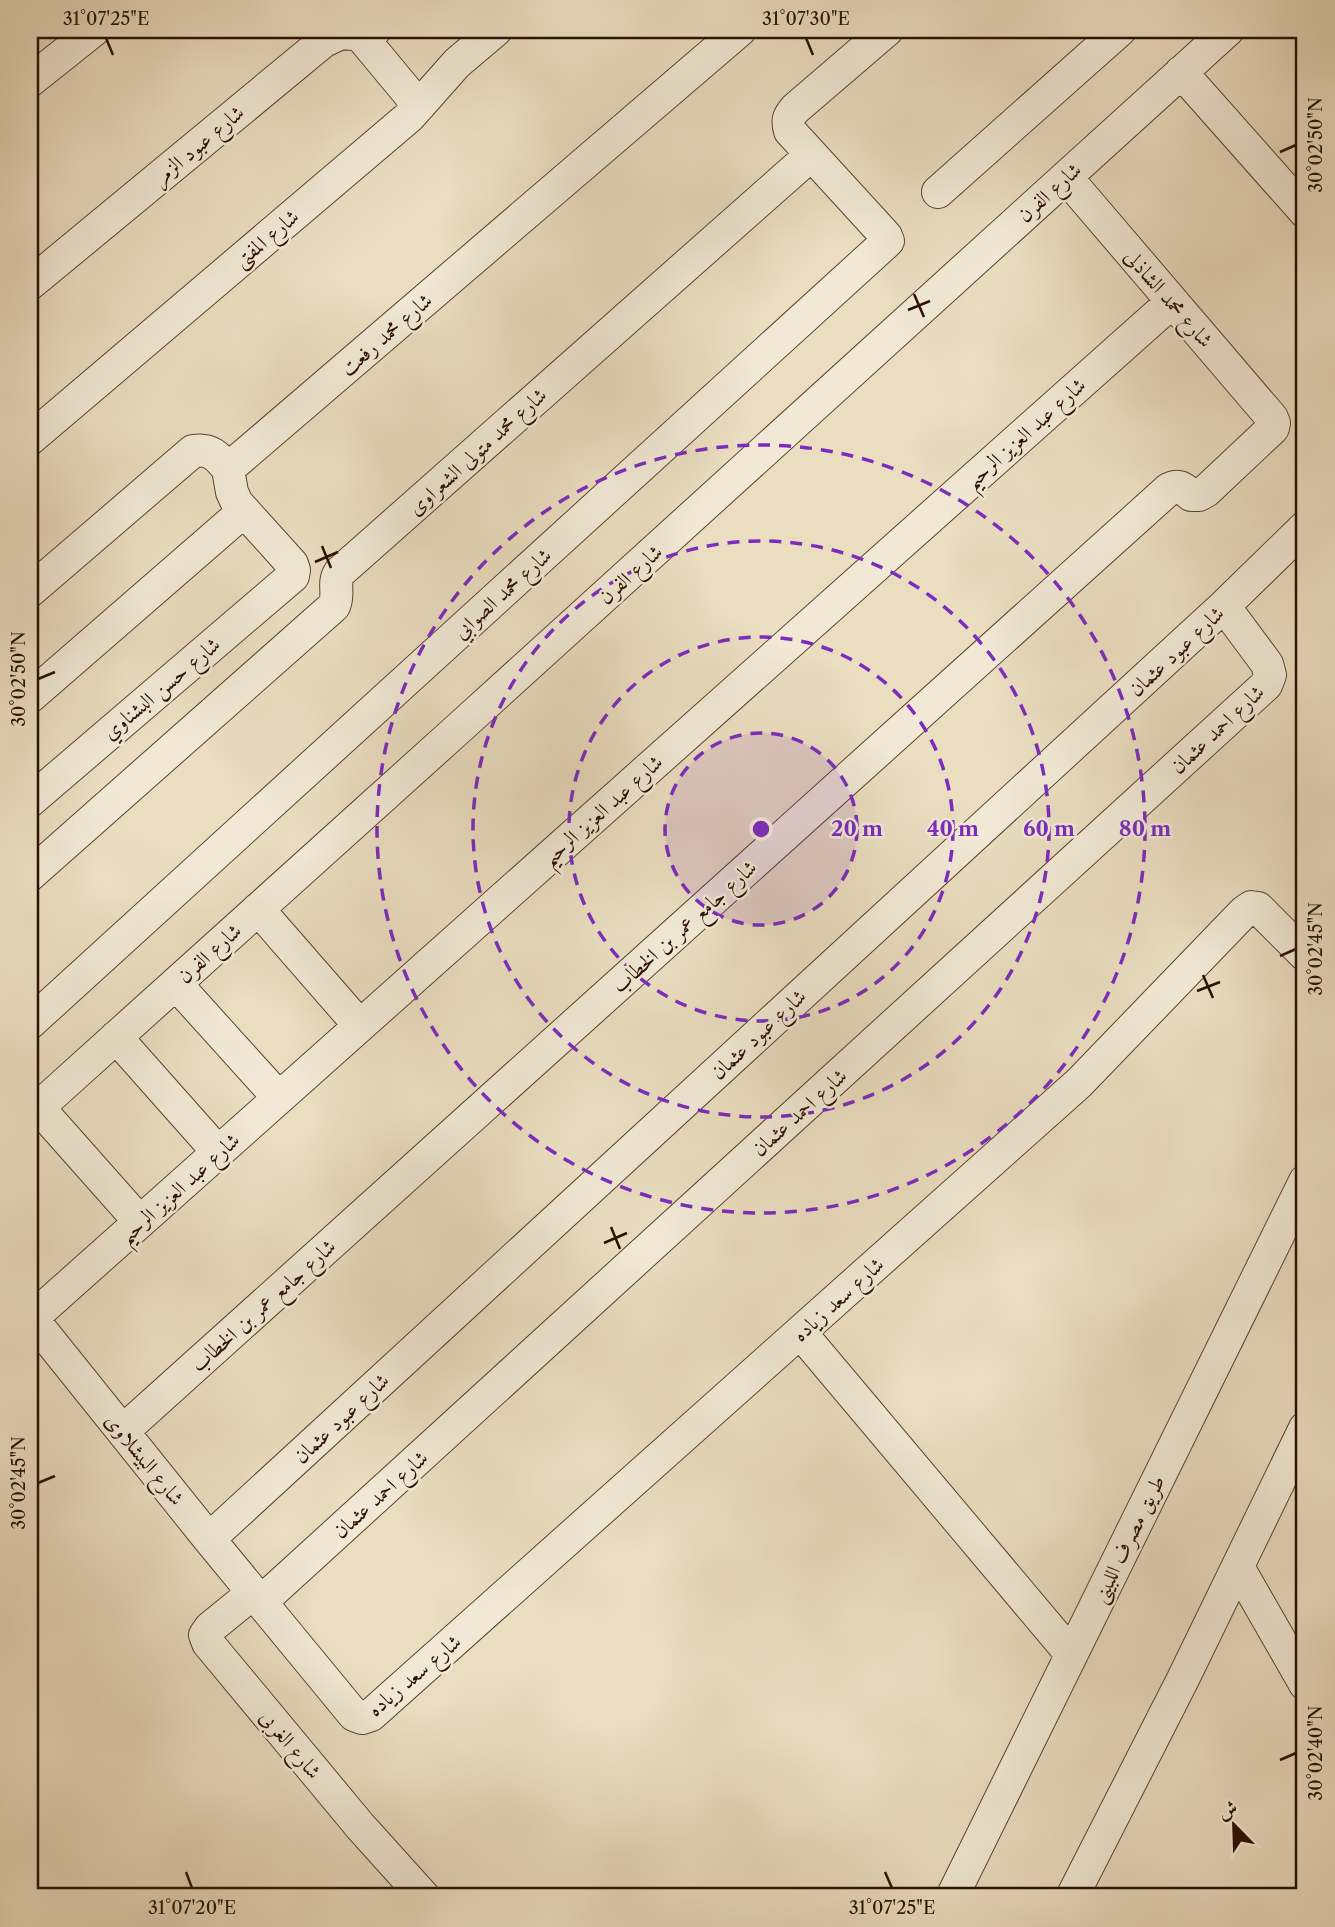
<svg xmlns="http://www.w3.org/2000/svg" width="1335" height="1927" viewBox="0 0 1335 1927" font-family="'Libre Caslon Text',Amiri,serif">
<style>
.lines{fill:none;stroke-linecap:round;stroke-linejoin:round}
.minor-casing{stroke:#5c4230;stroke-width:34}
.minor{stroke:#f1e9d6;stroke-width:32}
.ticks{fill:none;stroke:#2c0f00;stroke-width:2.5}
.ring{fill:none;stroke:#7b2cbf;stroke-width:3.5;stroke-dasharray:12 9}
.labels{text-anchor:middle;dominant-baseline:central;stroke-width:5;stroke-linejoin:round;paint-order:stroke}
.street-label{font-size:21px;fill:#2c0f00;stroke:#f1e9d6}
.centre{fill:#7b2cbf;stroke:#f1e9d6;stroke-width:3.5}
.ring-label{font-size:21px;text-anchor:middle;font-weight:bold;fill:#7b2cbf;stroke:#f1e9d6;stroke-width:5;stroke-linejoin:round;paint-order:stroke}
.neatline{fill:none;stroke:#2c0f00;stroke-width:2.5}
.ticks-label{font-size:18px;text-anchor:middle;fill:#2c0f00}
</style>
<rect width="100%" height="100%" fill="#eaddc0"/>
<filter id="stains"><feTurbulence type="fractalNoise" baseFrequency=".00286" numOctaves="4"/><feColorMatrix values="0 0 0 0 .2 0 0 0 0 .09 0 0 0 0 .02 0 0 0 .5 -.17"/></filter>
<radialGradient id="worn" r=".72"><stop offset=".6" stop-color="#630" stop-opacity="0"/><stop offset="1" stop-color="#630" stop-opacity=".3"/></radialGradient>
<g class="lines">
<defs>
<path id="minor" d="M360 35 419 106
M1181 72 1305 212
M30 81 94 30
M938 192 1120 30
M30 284 324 41 341 33 367 35 375 30
M30 439 410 116 457 63 496 30
M228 469 740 30
M30 591 193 451C211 448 218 457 228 469
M30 697 243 512
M30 801 293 576 294 570 292 564 237 503 232 492 228 469
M30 875 334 606C340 594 332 583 340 572L811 155
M258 909 360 1026
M176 984 279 1098
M30 1023 888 241 886 236 790 131C787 121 788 117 795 109L887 30
M116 1037 218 1152
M38 1107 140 1222
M30 1115 458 729 1228 30
M30 1316 209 1539 354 1715 362 1718 371 1715 1079 1083 1244 912 1251 907 1258 908 1305 955
M31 1319 1172 302
M800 1332 1071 1654
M123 1431 1169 489C1179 484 1183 488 1191 495H1199L1206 491 1273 428 1274 423 1272 418 1066 177
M209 1539 1224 606 1305 527
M1238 1567 1305 1684
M253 1593 210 1628 205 1635 208 1643 360 1826 424 1897
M261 1602 1266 685 1270 675 1267 664 1224 606
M952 1897 1305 1181
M1072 1897 1183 1679 1305 1428"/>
</defs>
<!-- minor casing -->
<use href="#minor" class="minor-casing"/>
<!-- minor -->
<use href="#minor" class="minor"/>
</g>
<!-- ticks -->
<path class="ticks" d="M106 38 113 55M806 38 813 55M1280 152 1296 145M914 294 924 317M908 310 930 301M322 546 331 568M315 562 338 552M38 679 55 672M1280 956 1296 949M1203 975 1213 998M1197 991 1220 982M611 1227 620 1249M604 1243 627 1233M38 1483 55 1476M1280 1760 1296 1753M186 1872 192 1888M885 1872 892 1888"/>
<!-- distance rings -->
<circle cx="761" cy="829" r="96" fill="#7b2cbf" fill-opacity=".12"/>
<g class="ring">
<circle cx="761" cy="829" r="96"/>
<circle cx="761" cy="829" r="192"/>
<circle cx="761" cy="829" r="288"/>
<circle cx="761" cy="829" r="384"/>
</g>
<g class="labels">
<!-- street labels -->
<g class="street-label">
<text transform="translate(198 145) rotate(-40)">شارع عبود الزمر</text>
<text transform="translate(1049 192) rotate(-42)">شارع الفرن</text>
<text transform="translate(266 238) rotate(-40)">شارع المفتى</text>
<text transform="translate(1169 298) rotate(49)">شارع محمد الشاذلى</text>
<text transform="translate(386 334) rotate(-41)">شارع محمد رفعت</text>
<text transform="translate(1025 433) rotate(-42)">شارع عبد العزيز الرحيم</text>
<text transform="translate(477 451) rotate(-42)">شارع محمد متولى الشعراوى</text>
<text transform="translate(630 574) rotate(-42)">شارع الفرن</text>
<text transform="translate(502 593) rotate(-42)">شارع محمد الصوابي</text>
<text transform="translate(1176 651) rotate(-43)">شارع عبود عثمان</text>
<text transform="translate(161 688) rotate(-40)">شارع حسن البشناوي</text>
<text transform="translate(1217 729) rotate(-43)">شارع احمد عثمان</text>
<text transform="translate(602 810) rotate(-42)">شارع عبد العزيز الرحيم</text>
<text transform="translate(684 926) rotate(-42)">شارع جامع عمر بن الخطاب</text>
<text transform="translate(209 953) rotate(-42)">شارع الفرن</text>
<text transform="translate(758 1034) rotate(-43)">شارع عبود عثمان</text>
<text transform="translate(799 1112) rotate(-42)">شارع احمد عثمان</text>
<text transform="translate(179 1188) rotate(-42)">شارع عبد العزيز الرحيم</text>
<text transform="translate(838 1299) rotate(-42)">شارع سعد زياده</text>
<text transform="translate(263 1305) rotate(-42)">شارع جامع عمر بن الخطاب</text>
<text transform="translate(341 1418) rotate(-43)">شارع عبود عثمان</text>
<text transform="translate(145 1459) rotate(51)">شارع البيشلاوى</text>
<text transform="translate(380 1494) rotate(-42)">شارع احمد عثمان</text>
<text transform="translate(1128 1539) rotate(-64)">طريق مصرف اللبينى</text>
<text transform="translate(414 1675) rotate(-40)">شارع سعد زياده</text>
<text transform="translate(291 1744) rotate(50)">شارع الغربى</text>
</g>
</g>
<circle cx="761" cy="829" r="10" class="centre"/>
<g class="ring-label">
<text x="857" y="836">20 m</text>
<text x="953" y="836">40 m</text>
<text x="1049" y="836">60 m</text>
<text x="1145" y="836">80 m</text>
</g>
<!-- margin -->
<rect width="1335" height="1927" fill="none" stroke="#eaddc0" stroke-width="77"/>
<!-- north arrow -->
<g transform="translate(1234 1825) rotate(337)" stroke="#f1e9d6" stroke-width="5" paint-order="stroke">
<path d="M0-5L12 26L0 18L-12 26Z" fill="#2c0f00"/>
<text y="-10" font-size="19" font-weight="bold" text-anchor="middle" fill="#2c0f00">ش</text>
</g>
<rect x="38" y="38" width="1258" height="1850" class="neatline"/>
<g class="ticks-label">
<text x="106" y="25">31°07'25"E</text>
<text x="806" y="25">31°07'30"E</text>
<text transform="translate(1316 145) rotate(-90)" y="6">30°02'50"N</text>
<text transform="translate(19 679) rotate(-90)" y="6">30°02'50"N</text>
<text transform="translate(1316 949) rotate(-90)" y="6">30°02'45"N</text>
<text transform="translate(19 1483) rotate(-90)" y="6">30°02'45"N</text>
<text transform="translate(1316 1753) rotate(-90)" y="6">30°02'40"N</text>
<text x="192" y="1914">31°07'20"E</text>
<text x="892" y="1914">31°07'25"E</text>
</g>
<rect width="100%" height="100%" filter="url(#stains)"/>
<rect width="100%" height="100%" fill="url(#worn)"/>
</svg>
